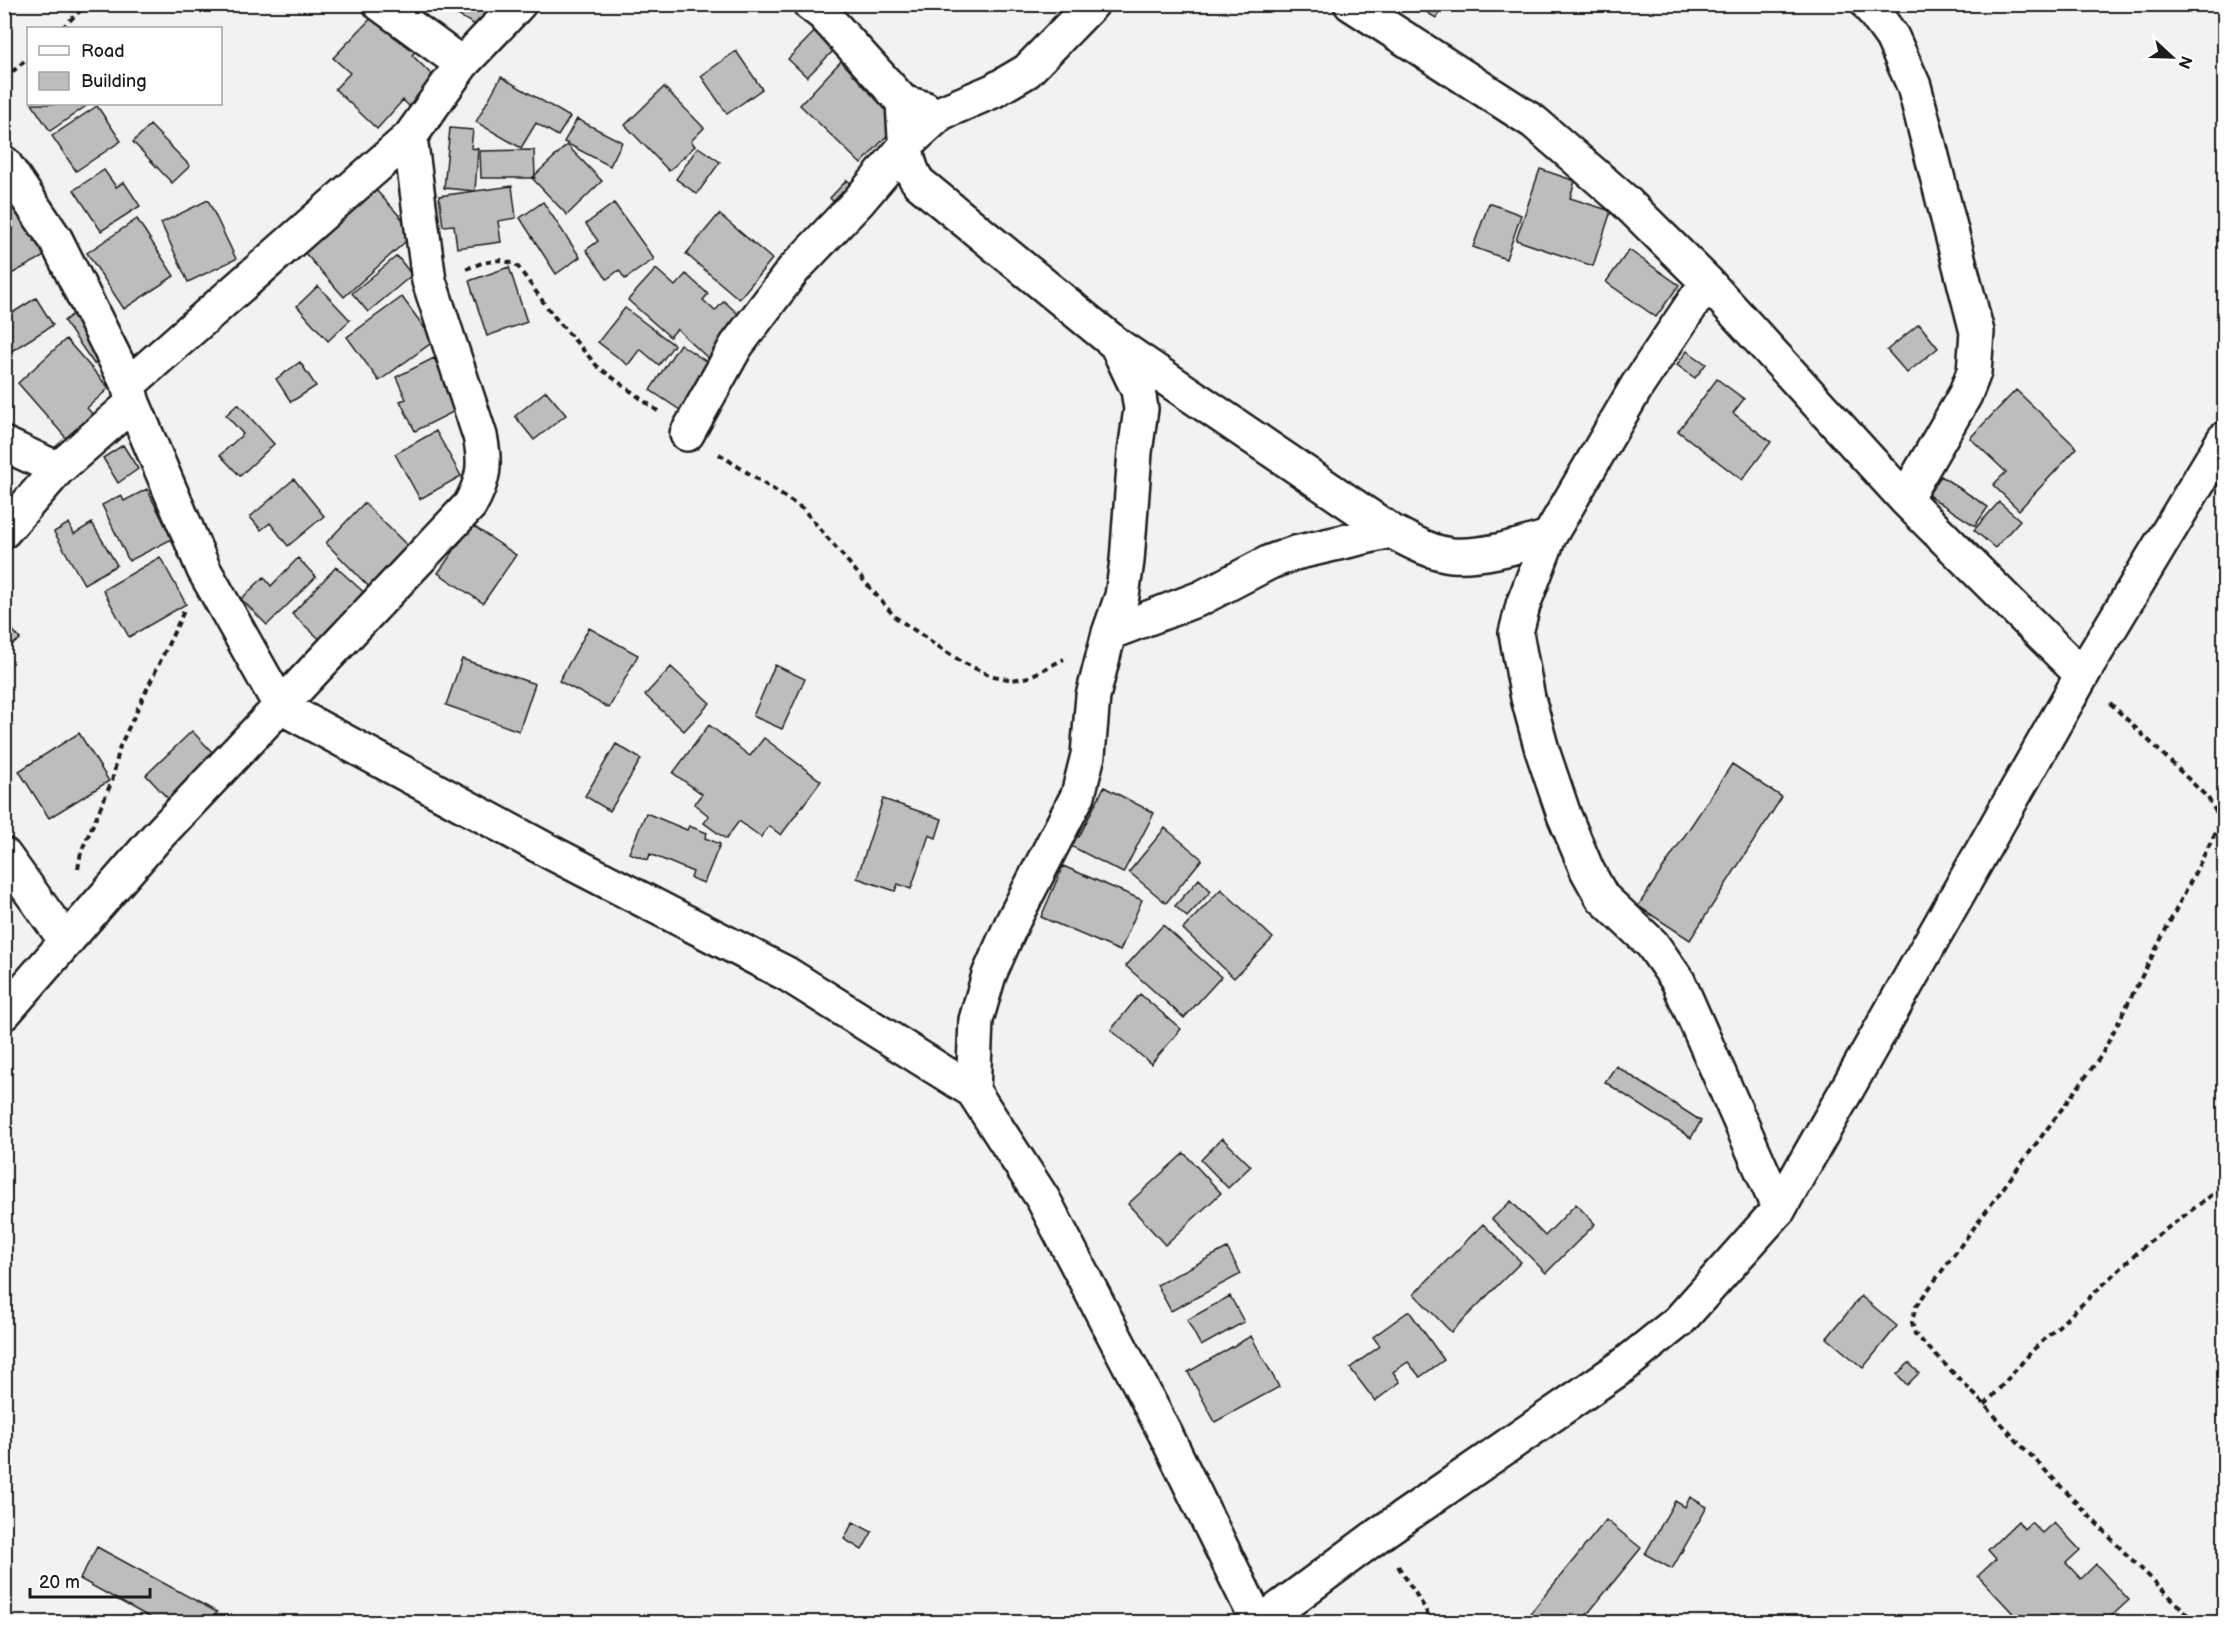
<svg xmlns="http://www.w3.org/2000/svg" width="2229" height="1627" viewBox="0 0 2229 1627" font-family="'Balsamiq Sans',sans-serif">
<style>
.building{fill:#bdbdbd;stroke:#1c1c1c;stroke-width:1.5}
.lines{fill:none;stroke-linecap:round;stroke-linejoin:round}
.minor-casing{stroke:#1c1c1c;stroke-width:38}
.primary-casing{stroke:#1c1c1c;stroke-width:38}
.path{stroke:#1c1c1c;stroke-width:4;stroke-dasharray:6 4.5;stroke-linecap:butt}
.minor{stroke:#fff;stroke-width:33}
.primary{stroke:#fff;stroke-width:33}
</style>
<rect width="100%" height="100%" fill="#f2f2f2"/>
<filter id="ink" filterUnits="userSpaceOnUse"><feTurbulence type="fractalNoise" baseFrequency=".0167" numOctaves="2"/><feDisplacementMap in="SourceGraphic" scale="12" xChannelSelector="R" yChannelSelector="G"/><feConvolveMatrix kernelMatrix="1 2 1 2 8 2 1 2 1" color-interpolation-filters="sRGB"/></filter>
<g filter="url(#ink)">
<!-- building -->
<path class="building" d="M438 4H489L477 26Z
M1413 4H1444L1436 18Z
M378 11 418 49 412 55 436 79 410 107 403 100 377 129 335 89 350 73 333 58Z
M821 25 840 44 807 77 788 59Z
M736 51 762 89 727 114 701 76Z
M843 59 903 118 861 164 800 105Z
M501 77 570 117 558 136 536 123 521 148 476 122Z
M664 87 704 128 691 141 695 146 669 171 625 125Z
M32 104H89L50 131Z
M97 106 121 141 76 171 52 136Z
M577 119 622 142 610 166 564 142Z
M150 125 190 166 172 183 133 142Z
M450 128 473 130 471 148 478 149 475 191 444 188Z
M567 145 602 181 567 215 532 178Z
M698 147 720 162 697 194 676 179Z
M534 150 535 178H481L480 151Z
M1540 169 1575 181 1570 198 1611 211 1593 266 1516 240Z
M104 170 116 187 124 182 140 206 101 231 74 190Z
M847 180 860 192 842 211 830 198Z
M512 186 516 218 498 221 501 242 457 248 454 225 443 226 439 196Z
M375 189 415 233 344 297 305 253Z
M208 200 236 259 188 282 161 223Z
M22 202 50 253 4 278V212Z
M543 202 580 257 556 274 520 218Z
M614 203 654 259 625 279 619 270 607 279 586 250 598 241 586 224Z
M1489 203 1521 215 1506 259 1473 247Z
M719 214 772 259 739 299 686 254Z
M137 219 174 276 124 309 87 253Z
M1629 250 1679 285 1656 317 1606 282Z
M397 256 412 275 368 312 352 293Z
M509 267 527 322 487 336 469 281Z
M656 269 675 286 686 274 708 294 703 300 715 311 724 301 748 323 712 362 677 329 670 337 628 300Z
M318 286 350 320 328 341 297 306Z
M402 297 434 341 379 381 347 337Z
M36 298 53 325 10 352 4 344V318Z
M625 308 674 345 659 365 640 349 628 365 598 342Z
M76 312 105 356 94 364 64 321Z
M1919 324 1938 348 1907 373 1887 350Z
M66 339 109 388 87 408 100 422 73 446 18 383Z
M680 344 719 370 689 416 650 390Z
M1687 351 1706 364 1695 378 1677 365Z
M434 358 459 409 415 431 400 401 406 399 396 377Z
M300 362 316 386 291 402 276 379Z
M1717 379 1744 399 1733 413 1771 442 1742 480 1678 431Z
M2016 390 2077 448 2019 510 1993 485 2006 472 1970 438Z
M546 391 566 415 534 440 515 416Z
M238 404 274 444 240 476 220 455 243 434 226 415Z
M436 431 461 476 420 499 395 454Z
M123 445 138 469 118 483 103 458Z
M1941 476 1988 507 1975 526 1928 495Z
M294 479 324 516 288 546 270 523 261 530 250 517Z
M147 489 172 539 129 561 102 505 121 495 124 501Z
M1999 502 2020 520 1995 548 1974 530Z
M364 503 411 549 371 589 326 543Z
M69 523 74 534 92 523 117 565 84 584 54 532Z
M472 525 516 555 483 603 438 573Z
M160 557 186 604 129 637 103 590Z
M298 558 316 577 267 625 241 599 264 577 271 586Z
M336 567 369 597 325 644 292 614Z
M4 619 20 639 4 651Z
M589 628 638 655 609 708 559 681Z
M462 659 535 684 519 731 446 705Z
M775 665 805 679 782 729 753 716Z
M671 667 710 703 684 731 645 695Z
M709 725 750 756 764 738 821 781 781 835 769 826 761 837 739 821 726 839 704 823 709 816 694 804 702 794 673 773Z
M192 731 216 756 170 801 146 775Z
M79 733 109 781 49 818 19 771Z
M616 744 641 759 610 811 585 796Z
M1732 764 1782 797 1690 940 1638 906Z
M1104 787 1154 813 1123 873 1069 845 1075 835 1079 837Z
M883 799 942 819 936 838 929 835 911 889 898 884 895 891 857 878Z
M646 813 687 830 689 826 707 833 705 838 720 844 704 883 691 878 693 872 650 854 648 860 629 853Z
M1165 828 1202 859 1166 903 1129 872Z
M1063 866 1142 900 1120 951 1041 917Z
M1199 879 1211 891 1187 917 1175 906Z
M1221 889 1273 938 1234 978 1183 929Z
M1163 925 1221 977 1184 1018 1126 966Z
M1140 994 1181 1029 1151 1064 1111 1030Z
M1616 1066 1701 1121 1691 1138 1605 1082Z
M1222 1138 1251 1166 1228 1188 1201 1160Z
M1184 1153 1221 1193 1165 1245 1128 1204Z
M1511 1201 1545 1236 1576 1204 1595 1224 1546 1273 1492 1219Z
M1483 1224 1521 1262 1451 1332 1414 1294Z
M1227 1248 1241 1274 1171 1311 1157 1285Z
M1230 1296 1244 1322 1201 1346 1187 1320Z
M1861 1296 1897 1326 1863 1368 1827 1338Z
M1409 1311 1444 1360 1420 1377 1408 1362 1393 1372 1400 1382 1375 1401 1350 1368 1380 1346 1373 1337Z
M1251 1336 1279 1387 1215 1422 1188 1372Z
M1909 1363 1919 1373 1907 1385 1897 1374Z
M1690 1497 1707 1507 1672 1569 1645 1554 1675 1501 1685 1507Z
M1606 1520 1641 1548 1581 1622H1523Z
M2018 1521 2024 1529 2031 1522 2042 1533 2054 1522 2080 1550 2066 1563 2081 1579 2096 1564 2129 1600 2105 1622H2021L1978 1576 1996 1559 1988 1550Z
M853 1522 872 1532 862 1550 844 1539Z
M97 1547 217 1612 212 1622H158L80 1579Z"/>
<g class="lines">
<defs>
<path id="minor" d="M380 4 462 64
M810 4 823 14 903 102 924 108
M1351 4 1534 122 1625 201 1707 282 1905 499 2082 675
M1868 4 1892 37 1914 86 1977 332 1974 372 1965 395 1905 499
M903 102C905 127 903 163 919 183L1116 344 1138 390 1141 409 1135 452 1127 561 1122 596 1109 633 1093 696 1088 755 1078 795 1012 923 989 975 976 1020 973 1091
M4 163 56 240 128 385 133 403 204 570 281 707 554 854 787 974 973 1091 1043 1199 1165 1433 1258 1622
M1707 282 1637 386 1549 537 1523 605 1516 633 1528 698 1542 750 1564 815 1587 870 1602 897 1652 944 1678 981 1779 1209
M1117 345 1391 531C1410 541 1431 553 1452 555 1485 557 1518 546 1549 537
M128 385 410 137
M687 434 736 346 794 269 858 202 907 144 941 113 993 91 1027 71 1092 4
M4 444 58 469
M4 531 58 469 133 403
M1109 633 1201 598 1270 562 1295 553 1391 531
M4 855 66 941
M4 1013 155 839 470 505C484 480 486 464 480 436L429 281 410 137 462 64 519 4"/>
<path id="primary" d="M1261 1622 1378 1535 1623 1366 1679 1321 1779 1209 2082 675 2224 439"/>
</defs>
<!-- minor casing -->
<use href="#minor" class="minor-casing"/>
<!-- primary casing -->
<use href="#primary" class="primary-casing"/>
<!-- path -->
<path class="path" d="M62 28 87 4
M4 79 28 58
M466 269 482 263 500 260 516 264 552 314 597 366 659 412
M719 454 803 509 895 617 960 661 989 675 1012 680 1029 677 1064 659
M2110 703 2208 798 2224 826
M78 869 81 852 112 781 120 746 184 611
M1985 1405 2033 1350 2150 1241 2224 1186
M1398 1566 1426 1610 1429 1622
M2196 1622 2124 1552 2017 1441 1985 1405 1915 1334 1912 1322 1916 1306 2101 1056 2222 820"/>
<!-- minor -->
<use href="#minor" class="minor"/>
<!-- primary -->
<use href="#primary" class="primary"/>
</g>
</g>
<!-- margin -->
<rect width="2229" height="1627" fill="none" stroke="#fff" stroke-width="24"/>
<rect x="12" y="12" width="2205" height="1603" fill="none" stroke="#1c1c1c" stroke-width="2" filter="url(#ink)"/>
<!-- legend -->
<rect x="27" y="27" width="195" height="78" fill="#ffffff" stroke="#a4a4a4" stroke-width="1.5"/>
<rect x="39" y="46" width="30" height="9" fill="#ffffff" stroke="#a4a4a4" stroke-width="1.5"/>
<text x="81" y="57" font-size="18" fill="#1c1c1c">Road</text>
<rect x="39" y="72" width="30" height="18" fill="#bdbdbd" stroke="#a4a4a4" stroke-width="1.5"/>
<text x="81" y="87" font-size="18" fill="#1c1c1c">Building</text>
<!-- north arrow -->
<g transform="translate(2172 57) rotate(112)" stroke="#ffffff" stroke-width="4.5" paint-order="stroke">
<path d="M0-4.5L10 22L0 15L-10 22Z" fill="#1c1c1c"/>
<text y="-9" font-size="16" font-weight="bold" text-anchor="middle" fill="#1c1c1c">N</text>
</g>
<!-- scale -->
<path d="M30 1588v9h120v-9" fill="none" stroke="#1c1c1c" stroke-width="3"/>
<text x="39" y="1588" font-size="18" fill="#1c1c1c" stroke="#ffffff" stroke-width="4.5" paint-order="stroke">20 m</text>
</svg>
